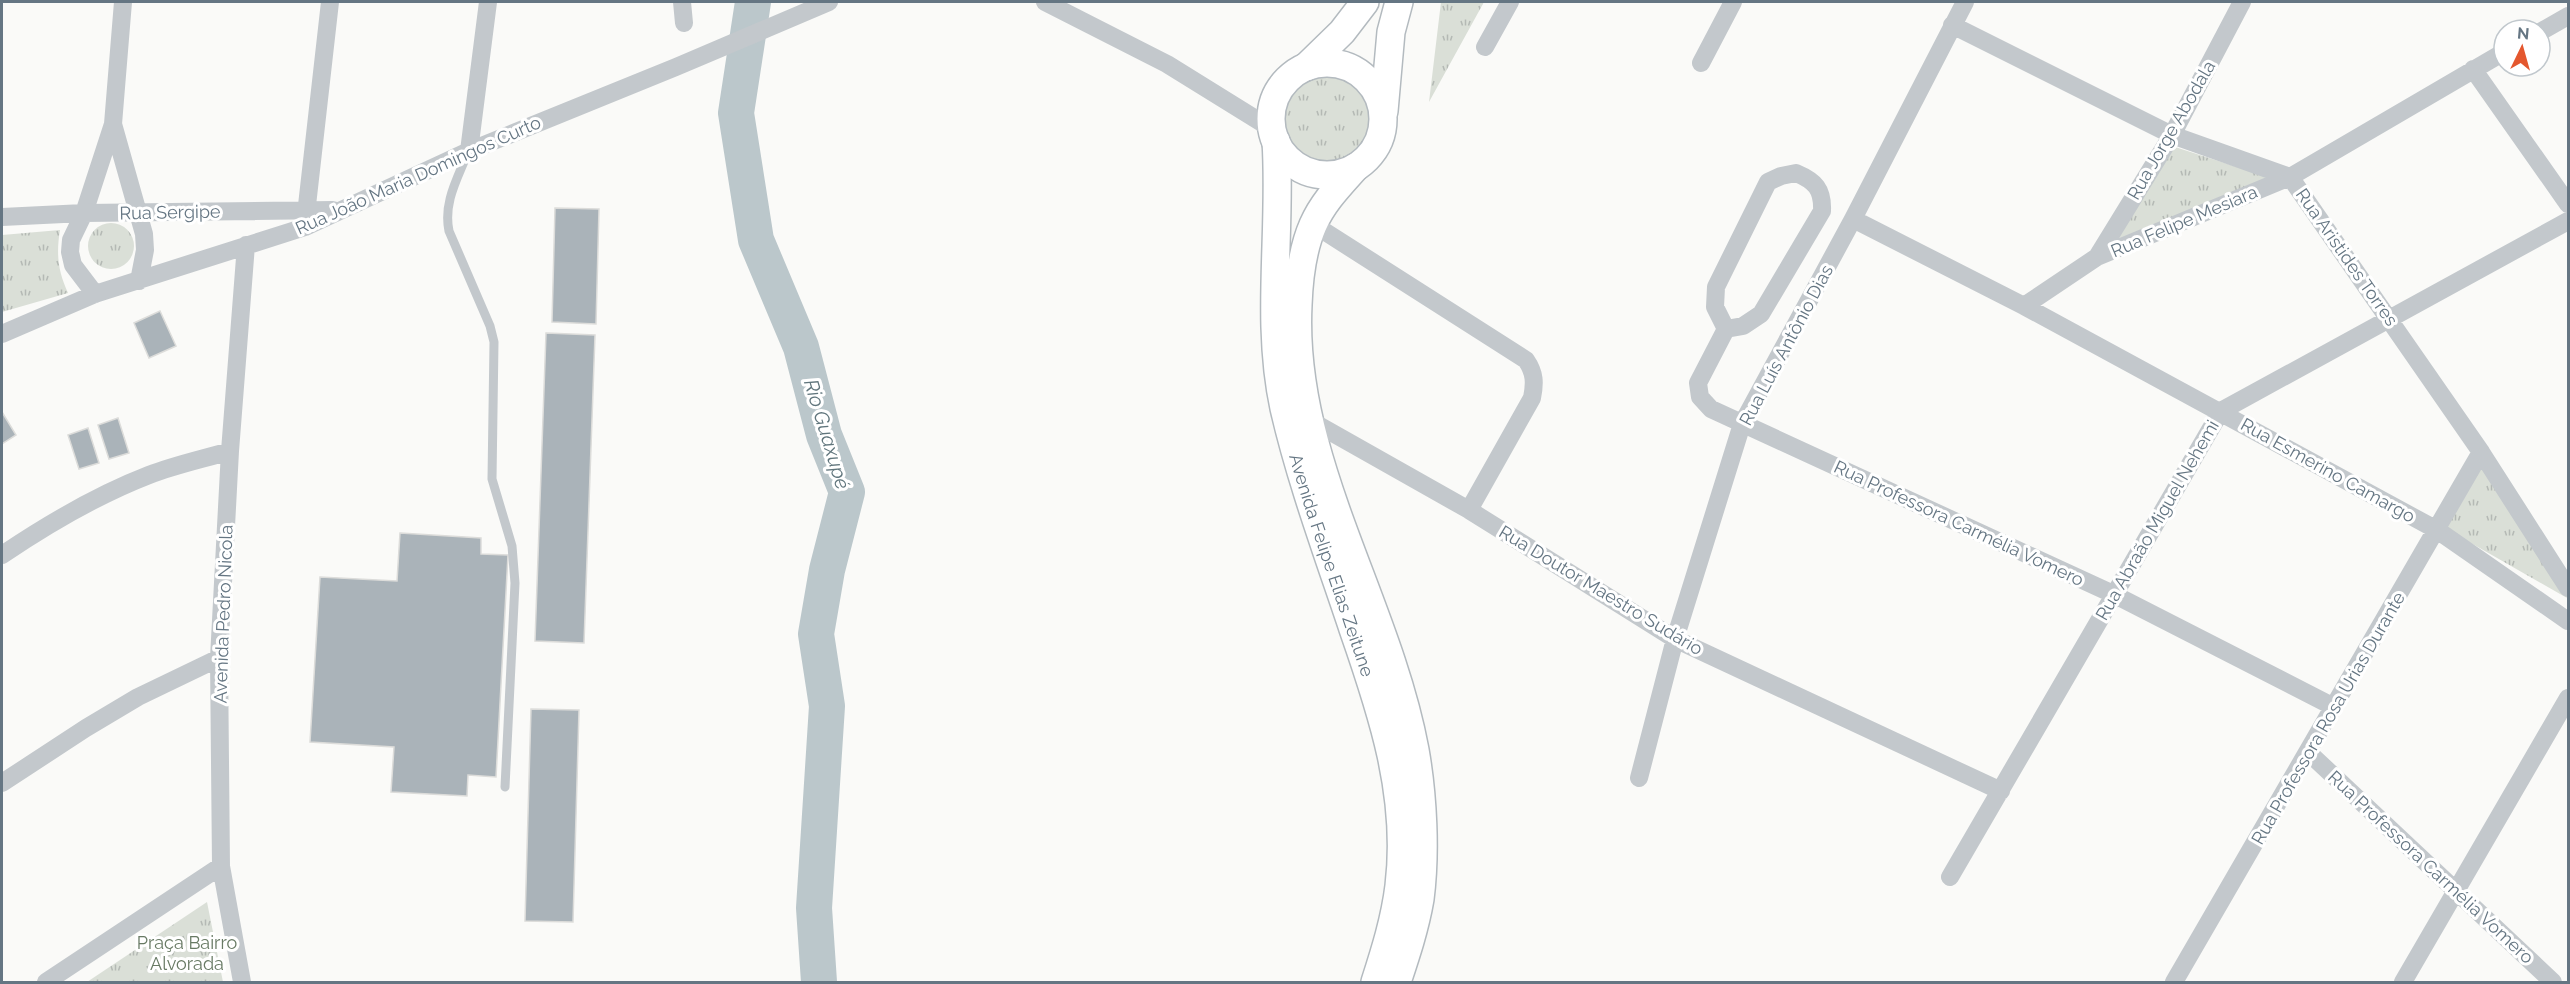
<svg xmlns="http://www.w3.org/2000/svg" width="2570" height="984" viewBox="0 0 2570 984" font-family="Raleway,sans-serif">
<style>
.grass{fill:url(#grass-tufts)}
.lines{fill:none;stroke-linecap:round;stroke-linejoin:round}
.river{stroke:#bbc7cb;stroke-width:36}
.building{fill:#aab3b9;stroke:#dcdcda;stroke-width:1.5}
.secondary-casing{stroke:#b3babf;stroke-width:30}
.lane{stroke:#c3c8cc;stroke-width:9}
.street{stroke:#c3c8cc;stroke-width:18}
.secondary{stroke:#fff;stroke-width:27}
.labels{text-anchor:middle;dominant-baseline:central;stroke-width:6;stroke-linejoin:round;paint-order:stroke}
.street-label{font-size:18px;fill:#657683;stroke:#fff}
.park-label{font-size:18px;fill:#687a64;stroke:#fff}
.water-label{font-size:20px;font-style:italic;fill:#60757c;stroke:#fff}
</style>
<defs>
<pattern id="grass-tufts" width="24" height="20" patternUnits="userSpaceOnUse" patternTransform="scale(1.5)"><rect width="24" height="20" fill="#dadfd7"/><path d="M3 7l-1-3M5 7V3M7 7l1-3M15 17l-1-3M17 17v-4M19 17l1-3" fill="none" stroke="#b4b9b4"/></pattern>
</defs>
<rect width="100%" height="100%" fill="#fafaf8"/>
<!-- grass -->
<path class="grass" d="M1441 2H1484L1429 102Z
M1280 119a47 47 0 1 1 94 0a47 47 0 1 1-94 0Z
M2172 146 2271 178 2115 243Z
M88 246a23 23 0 1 1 46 0a23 23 0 1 1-46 0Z
M60 230C56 254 58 271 68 293L2 312V235Z
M2482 459 2557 579 2567 598 2443 527Z
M207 902 223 982H87Z"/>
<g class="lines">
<!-- river -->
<path class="river" d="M753 2 736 113 756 240 801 347 824 435 847 492 827 570 816 634 827 706 814 908 819 982"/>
</g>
<!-- building -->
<path class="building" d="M555 208 599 209 596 324 552 322Z
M160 311 176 346 149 358 134 323Z
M546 333 595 335 584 643 535 641Z
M2 412 16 435 2 444Z
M118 418 129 453 109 459 98 425Z
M88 428 99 463 79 469 68 435Z
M400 533 481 538V554L508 555 496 777 468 775 467 796 391 792 394 747 310 742 320 577 397 581Z
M531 709 579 710 573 922 525 921Z"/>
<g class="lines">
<defs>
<g id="secondary">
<circle cx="1327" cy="119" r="56"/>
<path d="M1306 67 1342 32 1365 2"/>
<path d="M1384 111 1391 32 1399 2"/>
<path id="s1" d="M1276 141C1282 229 1265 321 1284 408 1301 482 1329 557 1353 629 1382 712 1410 796 1399 886 1395 919 1385 951 1375 982"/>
<path d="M1356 167C1340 185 1323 202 1313 225 1302 250 1299 277 1298 305 1290 460 1387 600 1415 750 1423 795 1426 853 1420 899 1415 928 1406 955 1397 982"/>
</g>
</defs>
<!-- secondary casing -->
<use href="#secondary" class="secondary-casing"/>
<!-- lane -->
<path class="lane" d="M468 152C458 178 443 202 449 231L490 326 494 342 492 479 512 546 515 583 505 787"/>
<!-- street -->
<path class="street" d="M682 2 684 23
M1045 2 1167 64 1272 129
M1952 25 2172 135 2290 177 2481 452 2568 588
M2540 32 2568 16
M1485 47 1510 2
M1701 63 1733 2
M2473 69 2568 204
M113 124 144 234 145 250 139 281
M469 151 488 2
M1796 173C1815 181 1823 189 1822 211L1761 314 1743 326 1726 329 1715 307 1716 287 1768 182 1781 176Z
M2 217 84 213 333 210
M1853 219 2024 306 2437 530 2568 621
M305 223 330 2
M1313 224 1526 360C1535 373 1535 383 1532 398L1469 510
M2097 257 2172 135 2242 2
M95 294 73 265 70 252 71 240 84 213 113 124 123 2
M2024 306 2097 257 2290 177 2504 52
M1726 329 1698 383 1700 397 1711 409 2113 594 2334 707
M2 334 95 294 305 227 469 151 676 67 829 2
M1306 418 1469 510 1675 639 2001 791
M2 555C48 524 97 495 149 475 175 465 203 459 230 451
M2308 752 2553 982
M1639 778 1675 639 1742 424 1853 219 1965 2
M2 783 86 728 138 697 219 658
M1950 877 2221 411 2568 221
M46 982 221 866
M242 982 221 866 219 658 230 451 246 245
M2174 982 2481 452
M2403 982 2568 698"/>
<!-- secondary -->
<use href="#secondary" class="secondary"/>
</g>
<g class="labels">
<!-- street labels -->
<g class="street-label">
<text transform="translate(2171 130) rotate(-60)">Rua Jorge Abodala</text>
<text transform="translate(418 175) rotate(-24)">Rua João Maria Domingos Curto</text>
<text transform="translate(170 212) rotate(-1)">Rua Sergipe</text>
<text transform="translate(2184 221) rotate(-23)">Rua Felipe Mesiara</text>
<text transform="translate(2347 257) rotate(55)">Rua Aristides Torres</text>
<text transform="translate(1786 345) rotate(-62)">Rua Luís Antônio Dias</text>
<text transform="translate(2328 470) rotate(29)">Rua Esmerino Camargo</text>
<text transform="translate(2157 520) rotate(-60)">Rua Abraão Miguel Nehemi</text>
<text transform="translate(1959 523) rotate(25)">Rua Professora Carmélia Vomero</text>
<text stroke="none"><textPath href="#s1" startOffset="432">Avenida Felipe Elias Zeitune</textPath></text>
<text transform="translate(1601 590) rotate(31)">Rua Doutor Maestro Sudário</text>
<text transform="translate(223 614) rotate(-88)">Avenida Pedro Nicola</text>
<text transform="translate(2328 718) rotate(-60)">Rua Professora Rosa Urias Durante</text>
<text transform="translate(2431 867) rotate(43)">Rua Professora Carmélia Vomero</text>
</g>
<!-- park labels -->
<g class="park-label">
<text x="187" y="942">Praça Bairro<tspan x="187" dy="21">Alvorada</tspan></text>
</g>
<!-- water labels -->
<g class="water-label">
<text transform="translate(827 434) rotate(73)">Rio Guaxupé</text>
</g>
</g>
<!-- border -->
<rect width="2570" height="984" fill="none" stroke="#657683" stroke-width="6"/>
<!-- north arrow -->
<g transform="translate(2522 48) rotate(5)"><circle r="28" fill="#ffffff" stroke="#c1c8cd" stroke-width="1.5"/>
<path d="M0-4.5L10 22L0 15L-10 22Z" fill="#e4572e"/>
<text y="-9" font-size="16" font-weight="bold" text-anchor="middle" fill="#657683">N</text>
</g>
</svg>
